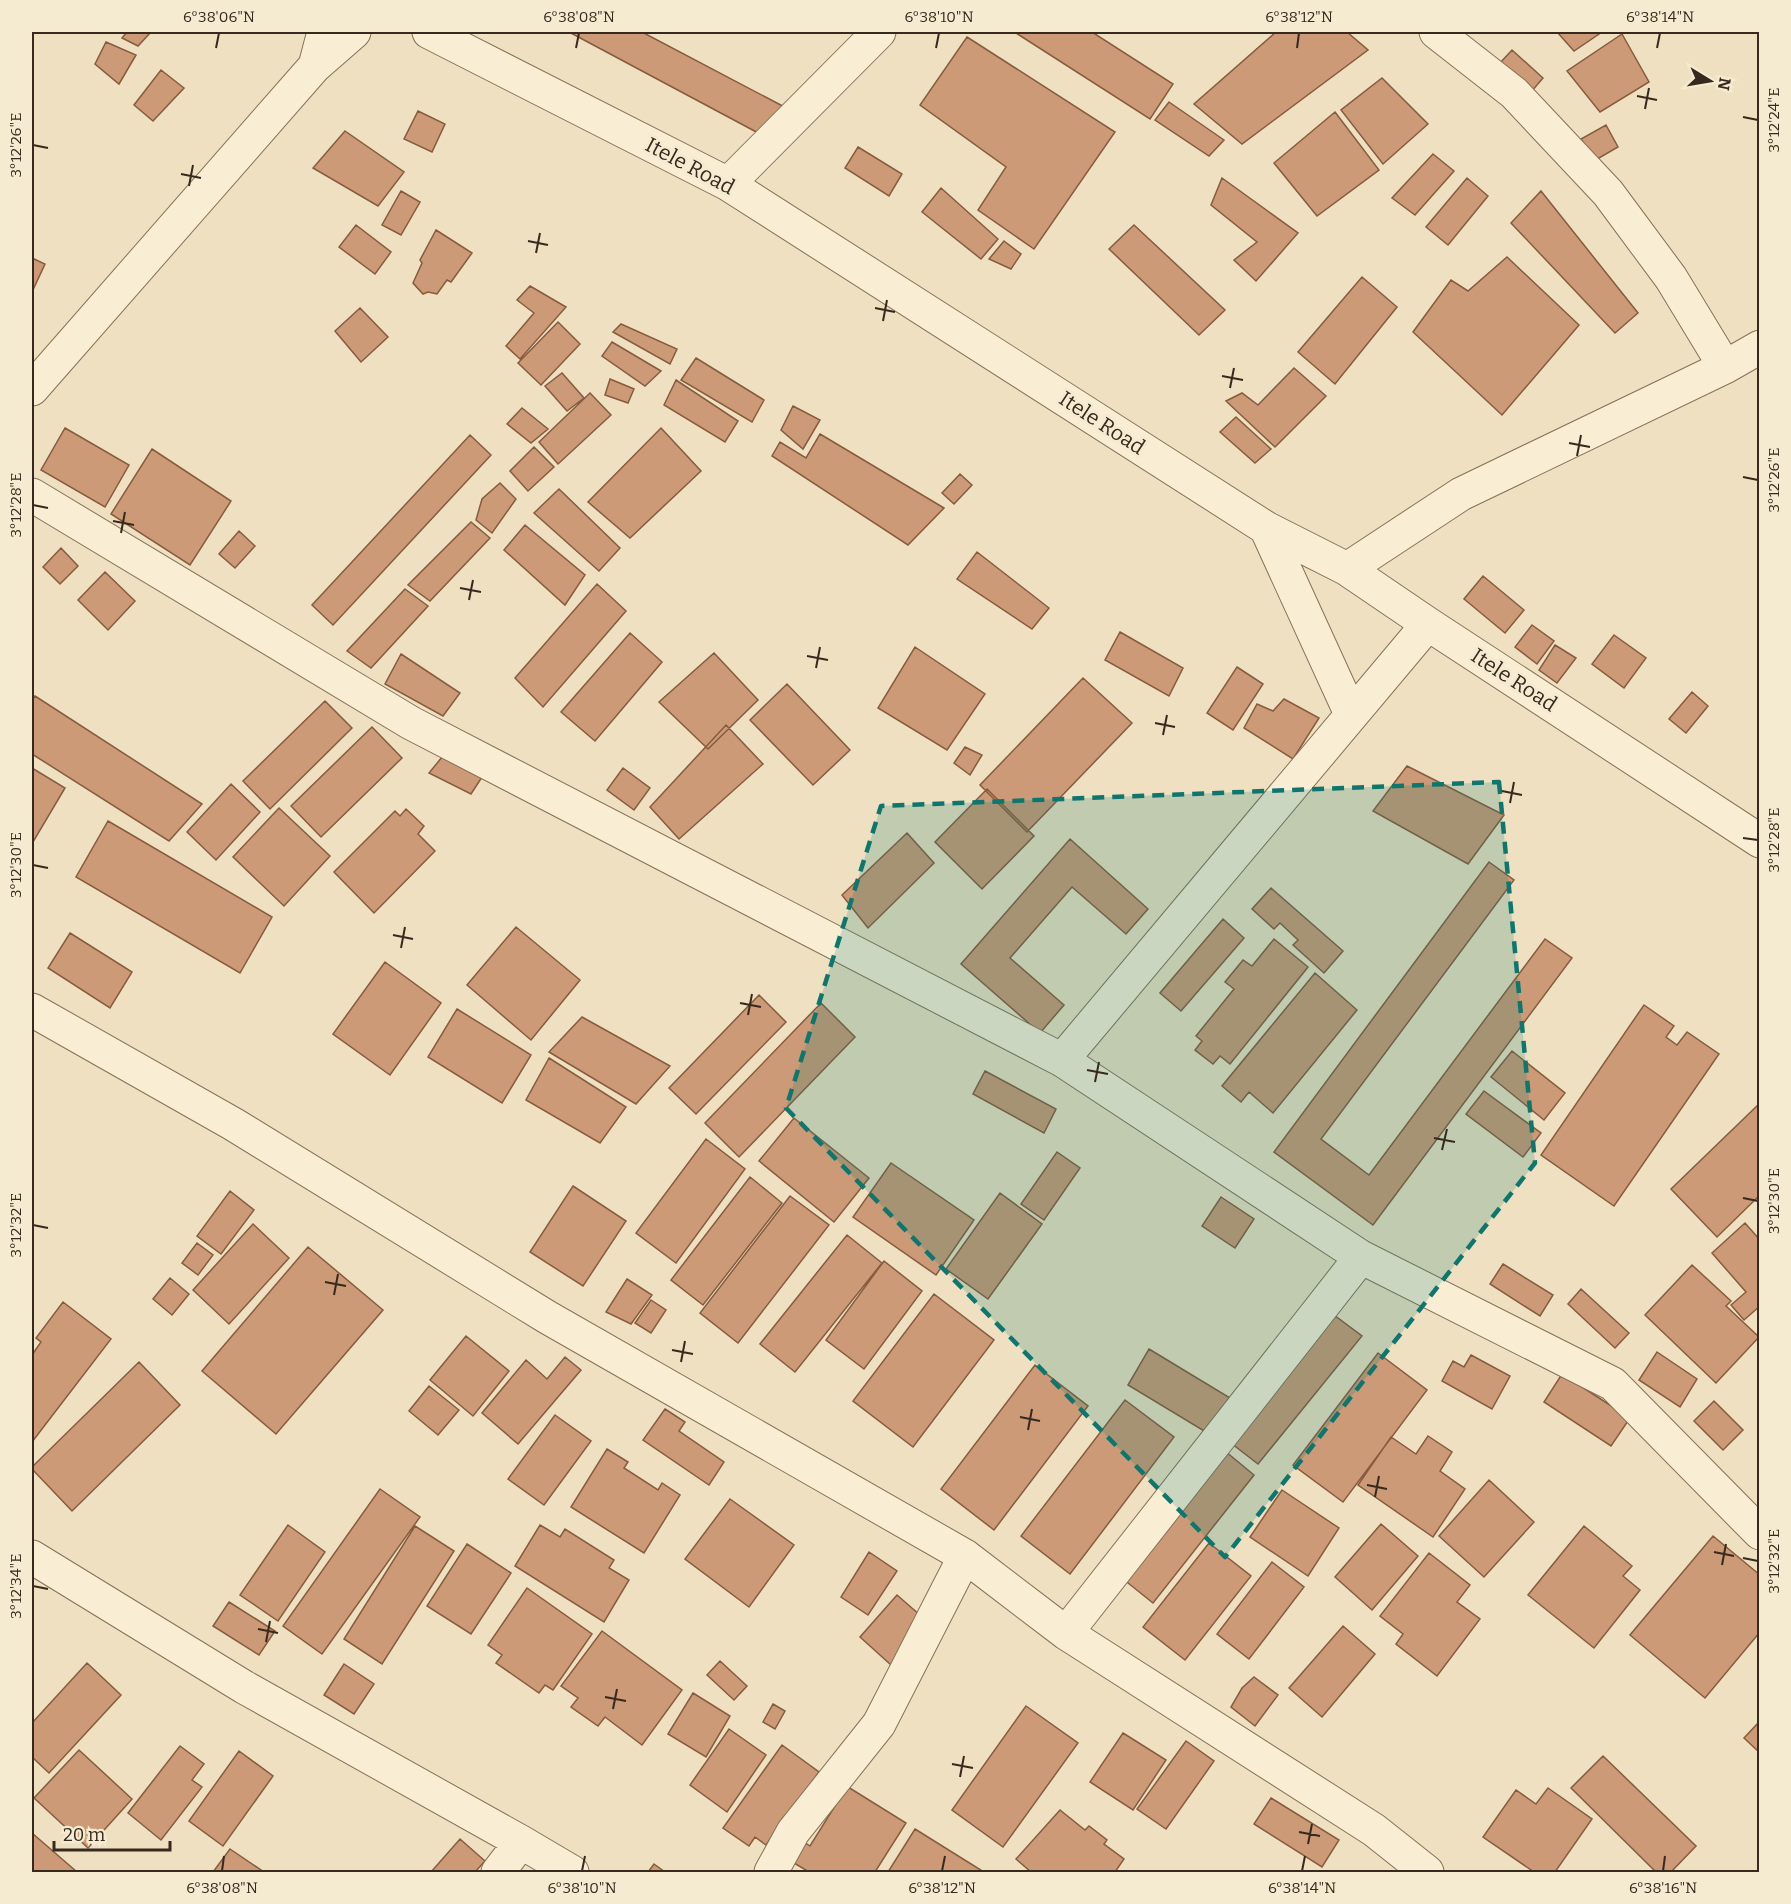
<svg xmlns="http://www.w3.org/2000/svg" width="1791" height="1904" viewBox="0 0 1791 1904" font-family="Bitter,serif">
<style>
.building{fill:#cc9a76;stroke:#875b3e;stroke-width:1.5}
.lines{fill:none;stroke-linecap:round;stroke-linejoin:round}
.minor-casing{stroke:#877158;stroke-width:35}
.minor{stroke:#f9eed4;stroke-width:33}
.marked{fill:#0f766e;fill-opacity:0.2;stroke:#0f766e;stroke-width:4.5;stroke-dasharray:12 8;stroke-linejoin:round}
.ticks{fill:none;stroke:#37291d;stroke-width:2}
.labels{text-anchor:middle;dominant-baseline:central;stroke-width:6;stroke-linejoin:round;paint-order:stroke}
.street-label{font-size:21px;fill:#37291d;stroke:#f5ebd0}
.neatline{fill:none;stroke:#37291d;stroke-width:2}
.ticks-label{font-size:15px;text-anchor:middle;fill:#37291d}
</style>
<rect width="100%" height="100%" fill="#eee0c1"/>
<!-- building -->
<path class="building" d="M127 32H151L138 46 122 38Z
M569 32H642L792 111 762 135Z
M1017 32H1092L1173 84 1150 119 1016 33Z
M1276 32H1347L1368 50 1242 144 1194 104Z
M1557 32H1602L1574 51Z
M1622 34 1649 82 1600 112 1567 71Z
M967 37 1115 132 1034 249 978 210 1006 167 920 105Z
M106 42 136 55 119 84 95 64Z
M1512 50 1543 78 1531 92 1500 63Z
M161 70 184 88 153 121 134 105Z
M1382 78 1428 124 1383 164 1341 110Z
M1169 102 1224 140 1209 156 1155 120Z
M418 111 445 124 432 152 404 139Z
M1335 112 1379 170 1317 216 1274 163Z
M1606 125 1618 147 1594 161 1581 139Z
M345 131 404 172 378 206 313 168Z
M858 147 902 174 889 196 845 168Z
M1433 154 1454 171 1415 215 1392 198Z
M1222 178 1298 233 1256 281 1234 260 1257 242 1211 205Z
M1467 178 1488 196 1448 245 1426 227Z
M941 188 998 239 981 259 922 212Z
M401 191 420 202 401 235 382 225Z
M1541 191 1638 313 1615 333 1511 223Z
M356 225 391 252 375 274 339 247Z
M1134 225 1225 310 1199 335 1109 249Z
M436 230 472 253 451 282 447 280 437 294 428 292 423 294 413 283 422 263 420 260Z
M1004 241 1021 254 1011 269 989 259Z
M1507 257 1579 325 1502 415 1413 332 1451 280 1468 291Z
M32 258 45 264 32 292Z
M1362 277 1397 307 1335 384 1298 352Z
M530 286 566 307 520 359 506 346 534 313 517 300Z
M360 308 388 337 361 362 335 331Z
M558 322 580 344 541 385 518 363Z
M621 324 677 349 670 364 613 332Z
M612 342 661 371 645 386 602 356Z
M696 358 764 400 752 422 681 380Z
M1294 368 1326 396 1275 447 1226 401 1242 393 1258 405Z
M562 373 584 398 567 411 545 386Z
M610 379 634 389 628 403 605 395Z
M676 380 738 421 725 442 664 405Z
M590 393 611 415 558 464 539 442Z
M793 406 820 420 803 449 781 430Z
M522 408 548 429 531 443 507 424Z
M1236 417 1271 449 1255 463 1220 432Z
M65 428 129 465 105 507 41 470Z
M661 428 701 471 630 538 588 502Z
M820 434 944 508 908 545 772 456 780 442 806 458Z
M470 435 491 455 333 625 312 605Z
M534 447 554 467 528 491 510 471Z
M152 449 231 501 190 565 111 514Z
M960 474 972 485 954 504 942 493Z
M500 483 516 499 492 533 476 520 482 499Z
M559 489 620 548 599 571 534 513Z
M471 522 490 538 430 601 408 585Z
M525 525 585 575 565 605 504 550Z
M239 531 255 546 235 568 219 554Z
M61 548 78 566 60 584 43 567Z
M977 552 1049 608 1032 629 957 579Z
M105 572 135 601 108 630 78 600Z
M1483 576 1524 610 1505 633 1464 599Z
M597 584 626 611 543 707 515 678Z
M405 589 428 606 371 668 347 651Z
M1532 625 1554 641 1537 664 1515 647Z
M1120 632 1183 668 1169 696 1105 660Z
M630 633 662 662 595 741 561 712Z
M1614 635 1646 658 1624 688 1592 664Z
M1555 645 1576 658 1557 683 1539 670Z
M915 647 985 694 947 750 878 708Z
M714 653 758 700 708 749 659 702Z
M401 654 460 693 443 716 385 684Z
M1237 667 1263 684 1233 730 1207 713Z
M1083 678 1132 723 1027 832 980 785Z
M787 684 850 750 813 785 750 720Z
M1692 692 1708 706 1686 733 1669 719Z
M35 696 202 804 169 841 32 754V700Z
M1284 699 1319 718 1293 759 1244 728 1257 704 1273 711Z
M325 701 352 728 270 809 243 781Z
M726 725 763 764 679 839 650 807Z
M372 727 402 758 321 837 291 806Z
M965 747 982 755 970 775 954 763Z
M447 751 484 774 471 794 429 773Z
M1407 766 1504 815 1468 864 1373 811Z
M32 768 65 788 33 842H32Z
M623 768 650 788 634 810 607 790Z
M231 784 260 812 216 860 187 832Z
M987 789 1034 836 982 889 935 842Z
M279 808 330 856 284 906 233 857Z
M406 809 424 826 418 834 435 851 374 913 334 872 395 811 400 816Z
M108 821 272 917 240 973 76 877Z
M907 833 934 863 868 928 842 895Z
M1070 839 1148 909 1126 934 1072 887 1010 958 1064 1005 1040 1033 961 964Z
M1489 862 1514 880 1321 1139 1369 1175 1545 939 1572 958 1373 1225 1274 1152Z
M1271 888 1343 951 1324 973 1293 945 1298 940 1280 923 1274 929 1252 909Z
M1223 919 1244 938 1181 1011 1160 993Z
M516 927 580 980 531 1040 467 985Z
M70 933 132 972 110 1008 48 968Z
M1274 939 1308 967 1230 1064 1220 1056 1213 1064 1195 1050 1202 1041 1196 1036 1234 989 1225 982 1243 960 1252 966Z
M385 962 441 1003 390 1075 333 1034Z
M1315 973 1357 1010 1273 1113 1249 1092 1241 1102 1222 1086Z
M759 995 786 1022 696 1114 669 1088Z
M821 1003 855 1037 739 1157 705 1123Z
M1644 1005 1674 1026 1666 1037 1677 1045 1687 1032 1719 1054 1614 1206 1541 1155Z
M457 1009 531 1055 502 1103 428 1057Z
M582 1017 670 1066 636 1104 549 1052Z
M1512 1051 1565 1093 1544 1120 1491 1077Z
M549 1058 626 1107 600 1143 526 1100Z
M985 1071 1056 1109 1044 1133 973 1094Z
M1484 1091 1541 1133 1523 1157 1466 1114Z
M1760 1103V1195L1717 1237 1671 1189Z
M794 1118 869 1178 834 1222 759 1161Z
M706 1139 745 1169 676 1263 636 1233Z
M1057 1152 1080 1168 1044 1220 1021 1204Z
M891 1163 974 1220 936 1275 853 1217Z
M750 1177 782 1203 703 1305 671 1280Z
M573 1186 626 1221 583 1286 530 1252Z
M230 1191 254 1210 221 1254 197 1236Z
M1000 1193 1042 1224 988 1299 946 1269Z
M790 1196 829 1225 738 1343 700 1313Z
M1221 1197 1254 1219 1235 1248 1202 1226Z
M1745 1223 1760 1240V1306L1744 1320 1731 1305 1746 1292 1712 1253Z
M253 1224 289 1258 229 1324 193 1290Z
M847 1235 882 1263 795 1372 760 1344Z
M197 1243 213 1255 198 1275 182 1263Z
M308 1247 383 1310 276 1434 202 1371Z
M884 1261 922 1291 864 1369 826 1340Z
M1503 1264 1553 1295 1540 1316 1490 1284Z
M1692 1265 1731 1301 1726 1306 1759 1337 1716 1383 1645 1315Z
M170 1278 189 1294 172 1315 153 1299Z
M627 1279 652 1295 631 1324 606 1312Z
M1581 1289 1629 1333 1615 1348 1568 1304Z
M934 1294 994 1340 913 1447 853 1401Z
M651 1300 666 1310 651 1333 635 1323Z
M63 1302 111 1339 32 1442V1355L41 1342 36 1338Z
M1334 1315 1362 1336 1258 1464 1227 1440Z
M466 1336 509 1371 473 1416 430 1380Z
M1149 1349 1235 1401 1214 1437 1128 1385Z
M1657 1352 1697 1379 1680 1407 1639 1380Z
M1378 1353 1427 1390 1343 1502 1293 1465Z
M1471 1355 1510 1376 1492 1409 1442 1381 1453 1361 1464 1367Z
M565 1357 581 1370 518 1444 482 1413 526 1360 547 1379Z
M139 1362 180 1405 72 1511 32 1469V1467Z
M1035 1365 1088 1406 994 1530 941 1489Z
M1562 1374 1630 1418 1611 1446 1544 1402Z
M429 1386 459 1410 438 1435 409 1411Z
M1125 1400 1174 1437 1070 1574 1021 1536Z
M1714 1401 1743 1430 1723 1450 1694 1421Z
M665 1409 685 1422 679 1431 724 1462 709 1485 643 1440Z
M555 1415 591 1441 544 1505 508 1479Z
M1428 1436 1452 1452 1440 1471 1465 1489 1433 1537 1358 1485 1391 1437 1416 1454Z
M607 1449 628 1462 624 1468 658 1490 662 1483 680 1495 644 1553 571 1507Z
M1225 1451 1254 1475 1153 1603 1123 1579Z
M1489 1480 1534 1522 1484 1577 1439 1536Z
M380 1489 420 1517 322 1654 283 1626Z
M1282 1490 1339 1528 1308 1576 1250 1537Z
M730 1499 794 1545 749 1607 685 1559Z
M1381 1524 1418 1556 1372 1610 1335 1577Z
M288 1525 325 1552 278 1621 240 1595Z
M540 1525 560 1537 565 1529 614 1560 609 1568 629 1580 604 1622 515 1566Z
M415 1526 454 1551 382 1664 344 1639Z
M1584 1526 1632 1566 1623 1576 1640 1590 1594 1648 1528 1595Z
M1713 1536 1760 1575V1632L1705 1698 1630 1635Z
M1209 1543 1251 1576 1185 1660 1143 1627Z
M467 1544 511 1573 471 1634 427 1606Z
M869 1552 897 1571 868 1615 841 1597Z
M1429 1553 1470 1585 1457 1602 1480 1619 1437 1676 1396 1644 1403 1634 1380 1616Z
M1272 1562 1304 1587 1249 1659 1217 1634Z
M527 1588 592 1634 553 1690 545 1685 539 1693 496 1663 502 1655 488 1645Z
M897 1595 928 1622 891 1665 860 1637Z
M229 1602 275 1631 259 1655 213 1626Z
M1343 1626 1375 1654 1322 1717 1289 1688Z
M602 1631 682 1690 642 1745 605 1717 598 1726 571 1707 578 1698 561 1686Z
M720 1661 747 1686 734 1700 707 1675Z
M87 1663 121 1695 49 1773 32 1757V1723Z
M344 1664 374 1684 354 1714 324 1695Z
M1254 1677 1278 1695 1255 1726 1231 1707 1242 1688Z
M693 1693 730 1716 706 1757 668 1734Z
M773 1704 785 1711 775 1729 763 1722Z
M1026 1706 1078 1743 1003 1847 952 1810Z
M1760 1721V1753L1744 1738Z
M729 1729 766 1755 727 1812 690 1785Z
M1123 1733 1166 1760 1133 1810 1090 1782Z
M1186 1741 1214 1761 1166 1829 1137 1809Z
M782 1745 819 1772 766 1845 755 1837 749 1846 723 1828Z
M180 1746 204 1764 192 1780 202 1787 161 1840 128 1813Z
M79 1750 132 1799 88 1848 34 1798Z
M239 1751 273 1776 223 1846 189 1821Z
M1603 1756 1696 1846 1671 1872H1656L1571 1788Z
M840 1782 906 1823 875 1872H809L789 1860 801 1840 810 1846 835 1806 827 1801Z
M1548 1788 1592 1819 1555 1872H1534L1483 1837 1516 1790 1536 1804Z
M1271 1798 1339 1840 1322 1867 1254 1824Z
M1060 1810 1085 1830 1089 1826 1107 1840 1104 1844 1124 1859 1115 1872H1031L1016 1859Z
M915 1829 984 1872H888Z
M32 1833 77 1872H32Z
M460 1839 485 1861 475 1872H431Z
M230 1849 264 1872H213Z
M654 1864 665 1872H648Z"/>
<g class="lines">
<defs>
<path id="minor" d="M429 32 728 184 1266 528 1347 569 1428 624 1760 841
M1436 32 1514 93 1608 193 1671 278 1725 367
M315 66 354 32
M728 184 879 32
M32 389 315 66 324 32
M32 495 411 723 1062 1060 1361 1257 1613 1384 1760 1533
M1266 528 1351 714
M1347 569 1461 494 1725 367 1760 347
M32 1010 233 1124 547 1317 965 1556 1066 1633 1374 1830 1427 1872
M1062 1060 1428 624
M32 1557 244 1687 521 1842 572 1872
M1066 1633 1361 1257
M498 1872 521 1842
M771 1872 793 1832 879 1724 965 1556"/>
</defs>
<!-- minor casing -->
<use href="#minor" class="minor-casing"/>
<!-- minor -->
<use href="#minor" class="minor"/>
</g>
<!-- marked area -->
<path class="marked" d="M1499 782 1535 1163 1225 1557 786 1108 881 806Z"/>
<!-- ticks -->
<path class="ticks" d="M216 48 219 33M576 48 579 33M936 48 939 33M1297 48 1299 33M1657 48 1660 33M1637 96 1657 100M1645 109 1649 88M1743 117 1758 120M33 145 48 148M181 174 201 178M189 186 193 165M528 241 548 245M536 253 540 233M875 308 895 312M883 321 887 300M1222 376 1243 380M1230 388 1234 368M1569 443 1590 447M1577 456 1581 435M1743 477 1758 480M33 505 48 508M113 521 134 525M121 533 125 512M460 588 481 592M469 600 473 580M807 656 828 660M816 668 820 647M1155 723 1175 727M1163 735 1167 715M1502 791 1522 795M1510 803 1514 782M1743 838 1758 840M33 865 48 868M393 935 413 939M401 948 405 927M740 1003 761 1007M748 1015 752 994M1087 1070 1108 1074M1095 1082 1099 1062M1434 1138 1455 1142M1442 1150 1447 1129M1743 1198 1758 1201M33 1225 48 1228M325 1282 346 1286M334 1295 338 1274M672 1350 693 1354M681 1362 685 1341M1020 1417 1040 1421M1028 1430 1032 1409M1367 1485 1387 1489M1375 1497 1379 1476M1714 1552 1734 1556M1743 1558 1758 1561M1722 1565 1726 1544M33 1586 48 1589M258 1629 278 1633M266 1642 270 1621M605 1697 626 1701M613 1709 617 1689M952 1764 973 1768M960 1777 964 1756M1299 1832 1320 1836M1308 1844 1312 1824M222 1871 224 1856M582 1871 585 1856M942 1871 945 1856M1302 1871 1305 1856M1663 1871 1665 1856"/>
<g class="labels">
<!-- street labels -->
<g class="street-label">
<text transform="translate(690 166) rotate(28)">Itele Road</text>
<text transform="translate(1102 423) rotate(33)">Itele Road</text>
<text transform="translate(1514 680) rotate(33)">Itele Road</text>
</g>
</g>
<!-- border -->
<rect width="1791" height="1904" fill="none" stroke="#f5ebd0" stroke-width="66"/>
<!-- north arrow -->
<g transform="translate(1710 81) rotate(101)" stroke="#f5ebd0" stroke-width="4.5" paint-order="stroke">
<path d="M0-4.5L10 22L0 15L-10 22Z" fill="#37291d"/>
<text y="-9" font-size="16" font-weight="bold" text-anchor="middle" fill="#37291d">N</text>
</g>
<!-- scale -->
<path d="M54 1841v9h116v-9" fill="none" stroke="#37291d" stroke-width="3"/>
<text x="63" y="1841" font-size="18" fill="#37291d" stroke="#f5ebd0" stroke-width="4.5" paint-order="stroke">20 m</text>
<rect x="33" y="33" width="1725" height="1838" class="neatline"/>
<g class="ticks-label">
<text x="219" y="22">6°38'06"N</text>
<text x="579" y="22">6°38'08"N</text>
<text x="939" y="22">6°38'10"N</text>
<text x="1299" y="22">6°38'12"N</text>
<text x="1660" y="22">6°38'14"N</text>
<text transform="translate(1774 120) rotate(-90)" y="5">3°12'24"E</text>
<text transform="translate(16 145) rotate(-90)" y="5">3°12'26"E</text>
<text transform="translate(1774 480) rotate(-90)" y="5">3°12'26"E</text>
<text transform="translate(16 505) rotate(-90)" y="5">3°12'28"E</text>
<text transform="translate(1774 840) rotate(-90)" y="5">3°12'28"E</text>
<text transform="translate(16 865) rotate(-90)" y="5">3°12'30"E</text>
<text transform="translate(1774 1201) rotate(-90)" y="5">3°12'30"E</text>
<text transform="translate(16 1225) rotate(-90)" y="5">3°12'32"E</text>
<text transform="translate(1774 1561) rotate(-90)" y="5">3°12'32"E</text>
<text transform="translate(16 1586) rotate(-90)" y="5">3°12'34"E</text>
<text x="222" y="1893">6°38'08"N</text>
<text x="582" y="1893">6°38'10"N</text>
<text x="942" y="1893">6°38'12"N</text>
<text x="1302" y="1893">6°38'14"N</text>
<text x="1663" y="1893">6°38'16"N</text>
</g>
</svg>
